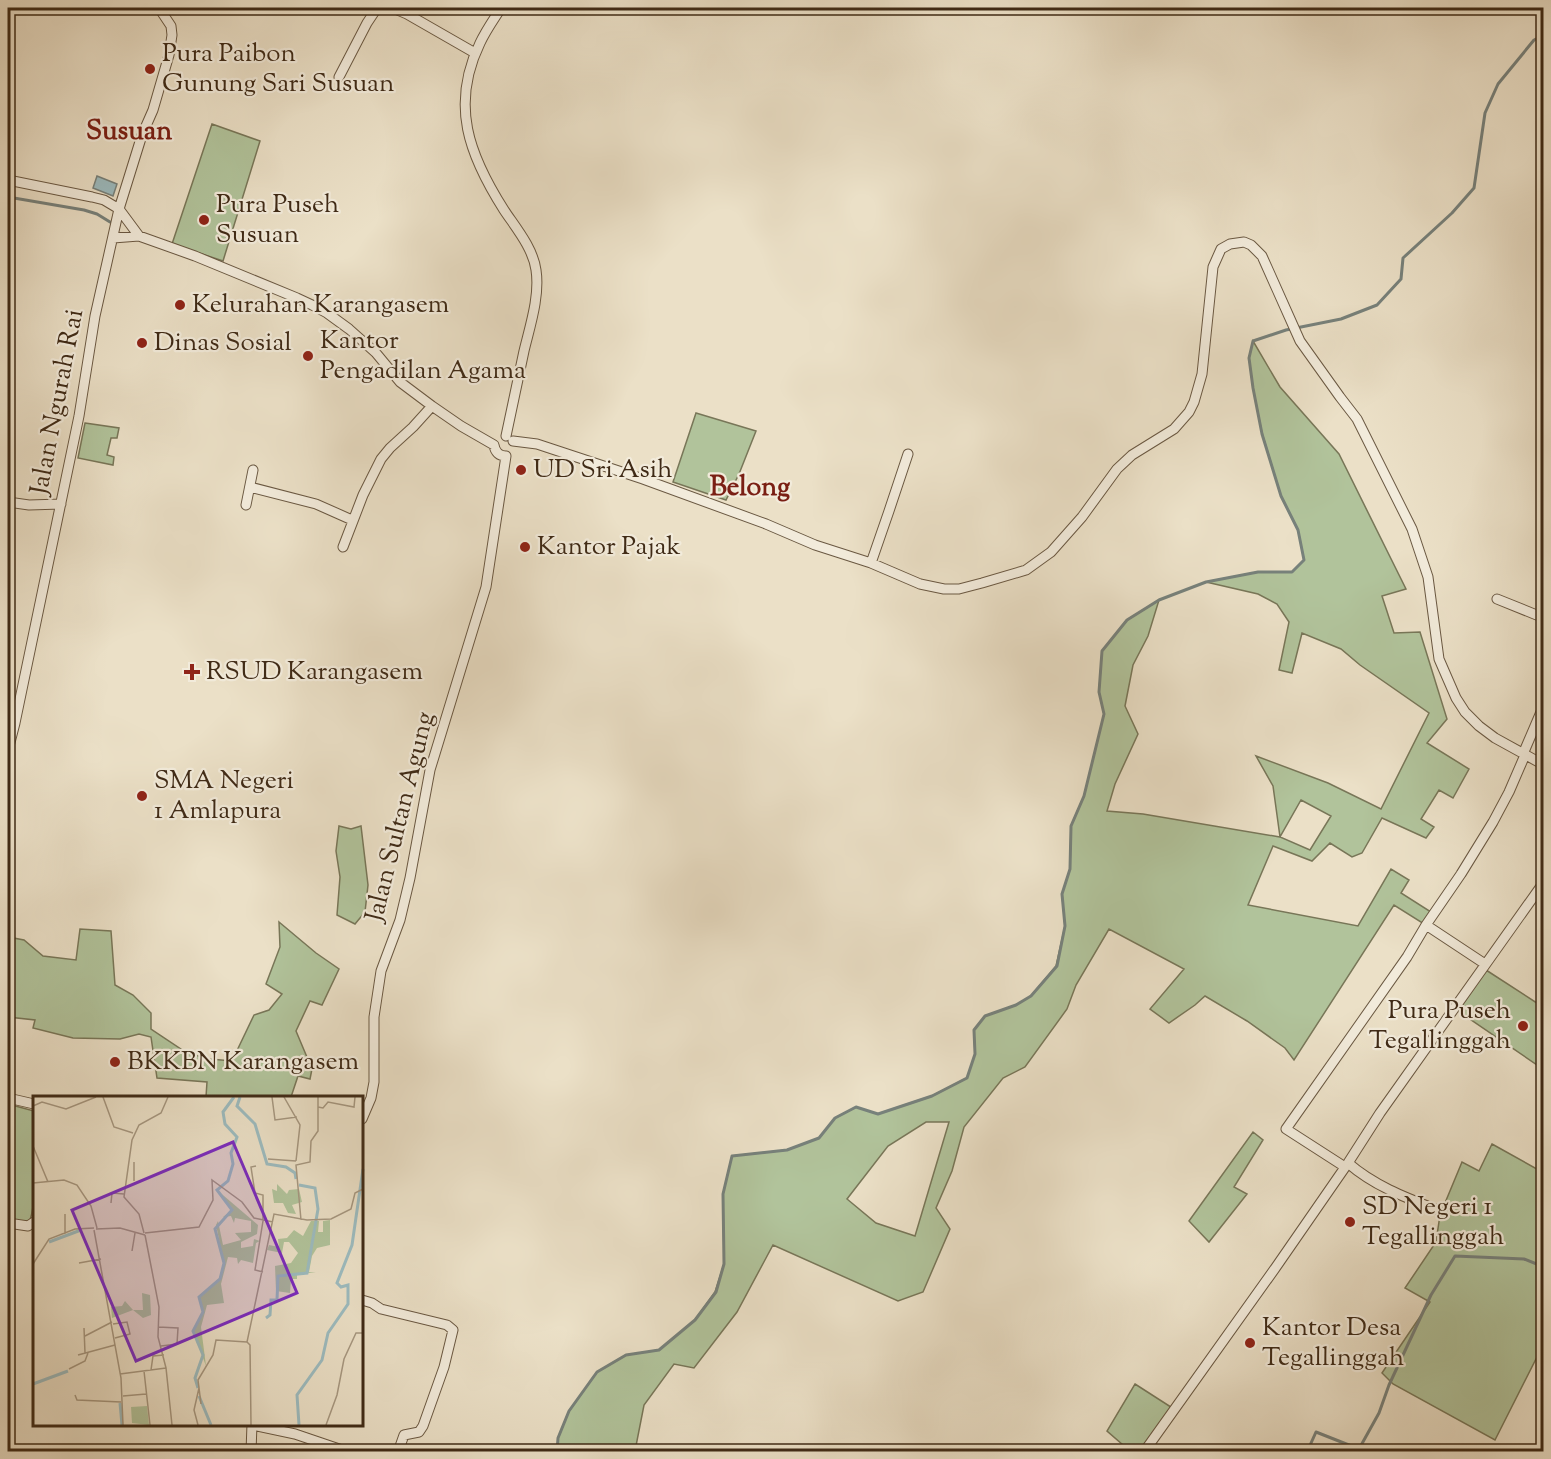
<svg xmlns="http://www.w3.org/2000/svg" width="1551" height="1459" viewBox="0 0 1551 1459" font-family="'Sorts Mill Goudy',serif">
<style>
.green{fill:#b1c39b;stroke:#787658;stroke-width:1.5;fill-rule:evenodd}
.water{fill:#9cbbbf;stroke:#77817b;stroke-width:1.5}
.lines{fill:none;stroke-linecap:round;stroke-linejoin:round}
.stream{stroke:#77817b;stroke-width:3}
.minor-casing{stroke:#6a5842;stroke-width:11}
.minor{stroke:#f2ebdb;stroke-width:9}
.poi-dot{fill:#8f2418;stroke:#f2ebdb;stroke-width:2}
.labels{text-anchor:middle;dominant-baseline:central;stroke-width:4.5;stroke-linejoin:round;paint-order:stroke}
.poi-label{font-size:26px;fill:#3f2a16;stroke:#f2ebdb;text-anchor:start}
.street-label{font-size:26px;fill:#3f2a16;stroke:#f2ebdb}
.neighbourhood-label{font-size:27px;font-weight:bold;fill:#7a1f14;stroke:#f2ebdb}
.inset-river{fill:none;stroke:#9cbbbf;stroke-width:3}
.inset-road{fill:none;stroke:#a69780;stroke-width:1.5}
.view{fill:#7b2cbf;fill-opacity:0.15;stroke:#7b2cbf;stroke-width:3}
.inset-edge{fill:none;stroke:#3f2a16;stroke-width:3}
</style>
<rect width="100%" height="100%" fill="#ebe0c7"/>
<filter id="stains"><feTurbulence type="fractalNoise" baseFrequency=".00333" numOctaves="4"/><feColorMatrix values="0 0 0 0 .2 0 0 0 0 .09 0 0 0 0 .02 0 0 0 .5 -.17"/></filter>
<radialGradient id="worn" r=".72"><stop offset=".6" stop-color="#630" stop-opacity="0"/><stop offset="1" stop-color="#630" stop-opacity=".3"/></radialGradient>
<!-- green -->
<path class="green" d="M212 124 260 141 223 261 172 244Z
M1253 341 1280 387 1339 454 1406 589 1382 596 1394 633 1420 632 1447 719 1427 743 1469 769 1453 798 1439 790 1421 819 1434 827 1426 838 1382 818 1362 853 1352 857 1330 843 1312 861 1273 846 1248 905 1358 926 1391 869 1409 880 1401 893 1431 912 1424 924 1394 905 1294 1060 1285 1048 1247 1021 1205 996 1195 1005 1169 1023 1150 1009 1184 969 1109 929 1076 985 1067 1009 1025 1067 1003 1078 964 1127 952 1171 936 1208 950 1229 923 1292 898 1301 773 1245 737 1312 694 1368 674 1364 644 1405 635 1451 557 1452 558 1438 569 1411 597 1372 626 1355 659 1350 695 1320 715 1292 724 1264 723 1194 732 1156 787 1150 819 1138 835 1118 856 1107 878 1114 932 1096 967 1078 975 1054 974 1030 985 1016 1016 1005 1031 996 1056 966 1065 926 1062 894 1070 869 1071 826 1084 796 1104 714 1099 692 1102 651 1127 620 1159 600 1148 636 1133 665 1125 706 1138 734 1115 784 1107 811 1143 814 1280 837 1273 786 1256 756 1328 783 1381 809 1429 713 1360 665 1341 649 1302 633 1292 673 1279 670 1289 622 1277 604 1258 594 1206 582 1258 572H1292L1304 560 1298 530 1281 496 1262 433 1253 388 1249 358ZM1301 800 1331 816 1310 850 1280 837ZM926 1122H949L915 1236 876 1223 847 1199 888 1146Z
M696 413 756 431 739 474 726 500 673 482Z
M85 423 119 428 117 438H111L107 455 114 457 113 465 78 458Z
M339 826 351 829 361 826 368 885 365 912 355 924 337 915 340 877 336 851Z
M279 922 316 953 339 969 322 1005 310 1001 296 1031 312 1069 310 1079 298 1076 291 1097H206L207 1082 157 1078 151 1037 139 1034 120 1039 73 1038 33 1028 35 1020 8 1017V937L24 940 43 956 76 960 80 929 111 931 115 985 133 995 151 1013V1029L187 1053 210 1059 232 1061 254 1015 269 1010 282 994 266 984 280 947Z
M1486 970 1543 1007V1069L1458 1011Z
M8 1104 34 1111C34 1135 39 1206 28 1224L8 1225Z
M1253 1132 1263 1140 1234 1187 1247 1194 1209 1242 1189 1221Z
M1492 1144 1544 1173 1543 1345 1495 1440 1393 1384 1382 1373 1430 1302 1405 1288 1436 1242 1440 1215 1462 1162 1479 1171Z
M1135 1384 1174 1409 1144 1451H1130L1107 1431Z"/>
<!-- water -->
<path class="water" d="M97 176 117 184 113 196 93 188Z"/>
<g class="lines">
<!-- stream -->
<path class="stream" d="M8 197 84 210 97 214 110 222
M557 1452 558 1438 569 1411 597 1372 626 1355 659 1350 695 1320 716 1292 724 1264 723 1194 732 1156 787 1150 819 1138 835 1118 856 1107 878 1114 932 1096 967 1078 975 1054 974 1030 985 1016 1016 1005 1031 996 1057 966 1065 926 1062 894 1070 869 1071 826 1084 796 1104 714 1099 692 1102 651 1127 620 1159 600 1206 582 1258 572H1292L1304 560 1298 530 1281 496 1262 434 1253 388 1249 358 1253 341 1286 330 1341 319 1377 305 1401 279 1403 258 1452 213 1474 188 1485 113 1498 84 1534 40 1544 35
M1307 1452 1316 1432 1359 1449 1379 1413 1389 1385 1431 1295 1455 1256 1524 1259 1544 1267"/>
<defs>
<path id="minor" d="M393 8 407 14 475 53
M501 8C494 19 486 30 480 43 450 105 469 155 504 210 516 228 533 248 536 270 540 296 530 326 524 351 518 379 512 408 506 436
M339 77 367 23 377 8
M8 180 92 197 104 200 119 209 95 316 79 416 15 723 8 750
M139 236 119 209 142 135 153 110 169 55 172 35 171 26 159 8
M113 238 139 236 195 256 297 298 312 305 327 313 349 329 376 353 400 382 432 406 461 426 494 445C495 452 499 456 506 456
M513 441 537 444 643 479 766 524 815 545 871 563 920 584 944 589H959L982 583 1026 570 1051 552 1082 517 1117 469 1132 455 1174 429 1189 412 1194 402 1202 374 1213 267 1221 249 1230 244 1244 242 1251 245 1262 256 1300 341 1340 397 1357 419 1412 529 1428 577 1439 659 1456 698 1465 712 1479 726 1495 738 1544 765
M250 487 316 504 352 520
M8 502 29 505 61 504
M246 505 253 470
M343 547 363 495 381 459 390 448 413 427 432 406
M871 563 889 511 908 454
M1497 599 1544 618
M1523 754 1544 705
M1426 925 1485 964
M8 1098 34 1104
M362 1119 371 1098 374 1082V1017L381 971 400 920 410 878 430 770 486 587 506 456
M1348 1163C1373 1185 1404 1197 1435 1209
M1345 1167 1286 1129 1407 957 1426 925 1461 874 1493 822 1509 792 1525 755
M8 1223 28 1226 34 1222
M362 1300 372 1303 381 1309 447 1325 453 1330 444 1367 423 1426 419 1432 404 1435 398 1452
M252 1425 295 1434 348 1452
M251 1452 252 1424
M1144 1452 1276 1267 1348 1163 1380 1113 1544 882"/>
</defs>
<!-- minor casing -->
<use href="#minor" class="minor-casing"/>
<!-- minor -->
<use href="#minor" class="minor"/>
</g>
<!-- markers -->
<g class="poi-dot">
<circle cx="150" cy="69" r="6"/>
<circle cx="204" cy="220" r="6"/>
<circle cx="180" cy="305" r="6"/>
<circle cx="142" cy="343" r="6"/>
<circle cx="308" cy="356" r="6"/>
<circle cx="521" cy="470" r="6"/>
<circle cx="525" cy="547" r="6"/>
<path d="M189 663h6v6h6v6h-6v6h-6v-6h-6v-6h6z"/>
<circle cx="142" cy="796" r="6"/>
<circle cx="1523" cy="1026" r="6"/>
<circle cx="115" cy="1062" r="6"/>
<circle cx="1350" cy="1222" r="6"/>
<circle cx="1250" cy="1343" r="6"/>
</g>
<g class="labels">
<!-- poi labels -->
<g class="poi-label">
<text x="162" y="54">Pura Paibon<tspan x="162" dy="30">Gunung Sari Susuan</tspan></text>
<text x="216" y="205">Pura Puseh<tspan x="216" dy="30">Susuan</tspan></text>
<text x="192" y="305">Kelurahan Karangasem</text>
<text x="320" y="341">Kantor<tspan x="320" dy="30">Pengadilan Agama</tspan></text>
<text x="154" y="343">Dinas Sosial</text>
<text x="533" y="470">UD Sri Asih</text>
<text x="537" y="547">Kantor Pajak</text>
<text x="206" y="672">RSUD Karangasem</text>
<text x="154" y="781">SMA Negeri<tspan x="154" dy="30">1 Amlapura</tspan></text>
<text x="1511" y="1011" text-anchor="end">Pura Puseh<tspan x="1511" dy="30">Tegallinggah</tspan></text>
<text x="127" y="1062">BKKBN Karangasem</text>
<text x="1362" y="1207">SD Negeri 1<tspan x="1362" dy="30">Tegallinggah</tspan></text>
<text x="1262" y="1328">Kantor Desa<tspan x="1262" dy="30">Tegallinggah</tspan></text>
</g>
<!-- street labels -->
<g class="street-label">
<text transform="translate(58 402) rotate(-79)">Jalan Ngurah Rai</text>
<text transform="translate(401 817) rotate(-76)">Jalan Sultan Agung</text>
</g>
<!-- neighbourhood labels -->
<g class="neighbourhood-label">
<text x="129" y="132">Susuan</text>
<text x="750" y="488">Belong</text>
</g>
</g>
<!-- overview -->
<g transform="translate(33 1096)">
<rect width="330" height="330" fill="#ebe0c7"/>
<path d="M244 88 254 98 256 94 266 93 269 106 259 109 263 118 255 117 250 107H241L239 93 244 95ZM184 94 225 129 224 138 208 146V152L220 150 221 143 227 145 223 147 220 167 208 164 205 168 204 162 195 161 188 188 191 207 174 209 168 231 173 270 160 235 170 216 166 201 187 183 191 167 183 129 185 125 190 149 208 144 202 137 218 136V125L202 122 201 127 198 120 190 121 199 114ZM297 124V149L284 152 279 160 276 176 283 177H264V183H258L257 197 243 195 242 170 258 167 265 157 256 146H251L249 157 234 154 236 149 246 151 245 143 254 142 261 134 270 140 278 125H286L285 136H290V125ZM109 197 117 199 118 219 110 222 100 214 79 222 78 211 89 210 92 205 100 214H110ZM114 310 116 329 99 327 98 311Z" fill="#b1c39b"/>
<path class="inset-river" d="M207 1 204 10 222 28 234 68 253 71 262 77 263 83M16 146 48 134M233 222 237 219 238 204H244L245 180 274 177 285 113 282 92 266 89M0 288 35 275M165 292 162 282 170 259 160 235 170 216 166 201 187 183 191 167 182 133 199 114 184 94 195 85 200 68 198 57 204 41 192 28 190 16 201 1M166 300 178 329M87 307 89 329M266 329 264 299 289 264 295 237 315 208V189L308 191 304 187 319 149 330 73"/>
<path class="inset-road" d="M70 1 81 31 100 37M239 1 242 24 264 21M251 1 267 29 263 65M0 10 9 6 33 13 63 1M285 11 290 12 295 6 321 11 322 1M0 50 15 86M235 63 263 65M223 70 218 71 222 97 230 99V125M101 85V66M0 87 31 84 44 89 58 110 64 132M78 107 79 97 91 98M32 118V138M268 124 263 69 277 66 278 45 285 35V1M63 133 87 132 112 139M61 134 88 282 90 329M111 137 106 118 91 101 99 44 106 29 128 17 135 1M112 137 166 131 180 104 179 84 209 106 221 122 240 126M112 139 126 211 125 241 133 272 139 329M99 155 102 137M46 167 68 163M0 168 16 143 42 133 61 132M230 176 222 174 230 125M80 228 94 226 97 238 82 242M125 231 145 232 144 248 128 250M51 232 52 257M52 240 79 226M45 259 82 249M36 273 52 265 55 257M118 274 120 260 131 259M111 275 117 329M87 278 133 272M42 299 44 304 88 306M90 300 113 298M168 308 165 284 180 259 183 244 214 246M165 329 161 314 166 292M218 329 217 249 214 246 241 118 274 124 298 123 318 113 322 97 330 93M293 329 304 299 311 263 323 237H330"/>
<path class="view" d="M200 46 264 197 103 265 39 114Z"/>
<rect width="330" height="330" class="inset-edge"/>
</g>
<!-- margin -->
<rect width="1551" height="1459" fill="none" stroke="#ebe0c7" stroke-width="30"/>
<rect x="9" y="9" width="1533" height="1441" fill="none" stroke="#3f2a16" stroke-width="3"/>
<rect x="15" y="15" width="1521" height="1429" fill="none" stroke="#3f2a16" stroke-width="1.5"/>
<rect width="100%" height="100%" filter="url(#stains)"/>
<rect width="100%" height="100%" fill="url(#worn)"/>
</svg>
